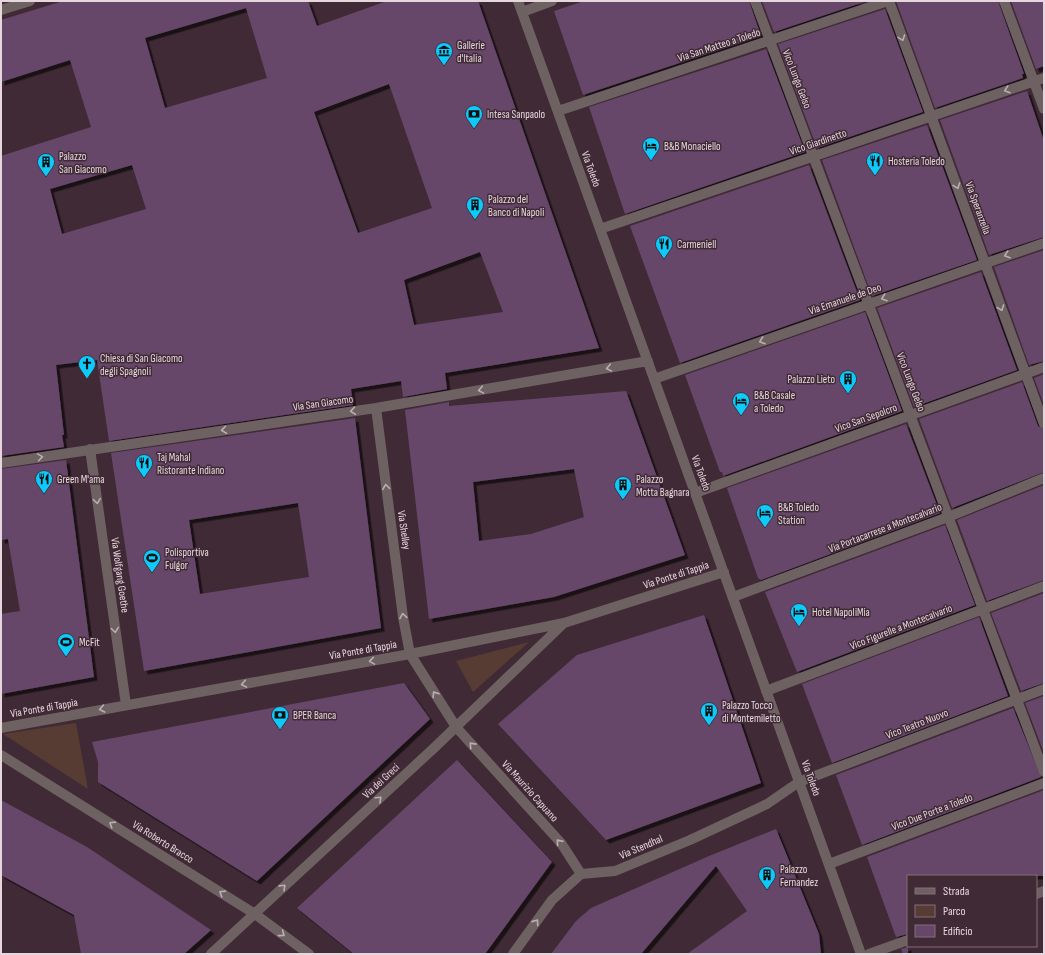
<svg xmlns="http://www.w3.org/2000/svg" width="1045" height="955" viewBox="0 0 1045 955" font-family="'Sofia Sans Condensed',sans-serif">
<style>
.green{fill:#563c33}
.building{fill:#66476a;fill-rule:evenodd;filter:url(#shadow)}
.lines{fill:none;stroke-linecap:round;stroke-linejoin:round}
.minor{stroke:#6e6162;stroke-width:10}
.oneway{stroke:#bcaeb3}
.labels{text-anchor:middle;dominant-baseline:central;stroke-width:3;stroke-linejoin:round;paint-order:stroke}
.poi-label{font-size:11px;fill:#e6d7de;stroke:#402a35;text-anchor:start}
.street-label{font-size:11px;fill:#e6d7de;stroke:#402a35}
</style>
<defs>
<filter id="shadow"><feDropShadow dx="3.5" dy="3.5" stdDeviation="0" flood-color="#0009"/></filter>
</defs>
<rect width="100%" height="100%" fill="#402a35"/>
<!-- green -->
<path class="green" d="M529 642 473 692 456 661Z
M76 723 88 789 3 734Z"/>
<!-- building -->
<path class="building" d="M63 1H308L317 26 387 1H478L599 348 445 373 447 389 403 397 401 381 351 389 353 405 109 441 97 360 56 365 64 435H62L64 447 1 456V156L91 127 70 60 1 82V20ZM246 8 267 78 165 108 145 38ZM389 84 432 208 358 233 314 112ZM132 165 146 209 62 234 50 189ZM480 252 503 312 414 325 404 280Z
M584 1H749L761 36 583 95 554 11Z
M762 1H867L774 32Z
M896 1H998L1024 74H1022L1023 78 935 108Z
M1011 1H1044V66L1036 69Z
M885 9 923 112 817 148 778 44Z
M766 49 805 152 625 214 589 107Z
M1027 91 1044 141V237L989 255 940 120Z
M927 125 977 260 872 296 822 160Z
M809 165 860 300 680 363 630 226Z
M1044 250V361L1029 365 994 267Z
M981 272 1017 370 914 407 877 308Z
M865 312 902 411 723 476 722 472H720L685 375Z
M1044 374V405L1034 378Z
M1022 382 1038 426 1044 430V472L952 508 919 419Z
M626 391 685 555 554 597 429 619 405 410 449 402V406ZM574 469 584 517 531 534 479 541 473 482Z
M355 418 381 628 144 671 111 453ZM298 503 309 577 200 594 189 520Z
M906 424 940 513 761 580 758 578 727 488Z
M66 460 94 677 1 694V614L20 611 8 539 1 540V469Z
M1044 485V580L987 601 957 520Z
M945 525 975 605 797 672 765 592Z
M1044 593V683L1021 691 991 613Z
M704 615 761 783 606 840 498 724 577 655Z
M979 617 1008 696 832 763 802 684Z
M404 683 430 719 257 881 98 782V762L92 742Z
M1044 696V753L1025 703Z
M1013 708 1041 777 862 845 836 775Z
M457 760 552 862 485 954H354L297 908Z
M1044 790V876H908V934L896 937 867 857Z
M1 800 87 847 211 930 184 954H81L74 915 1 875Z
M776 829 819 934 821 954H687L747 911 716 866 641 954H551L576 921 591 908 709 856Z
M908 947V954H903L901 949Z"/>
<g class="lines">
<!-- minor -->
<path class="minor" d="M518 1 861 954
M755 1 1044 772
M889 1 1044 424
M1004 1 1044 109
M1 10 30 1
M522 12 552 1
M558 111 888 1
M600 229 1044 78
M654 379 1044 243
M376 408 403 617 410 654 456 727 561 843 581 874
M90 449 126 705
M1 463 376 408 648 361
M695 493 1044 367
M733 597 948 517 1044 478
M766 691 1044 586
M1 728 410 654 564 623 724 572
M1 755 255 914 309 954
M829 864 1044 783
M1036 894 1044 891
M211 954 434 748 564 623
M513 954 552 900 581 874 615 871 690 840 767 804 799 782 1044 689
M869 954 908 940"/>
</g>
<!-- one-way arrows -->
<defs><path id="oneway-chevron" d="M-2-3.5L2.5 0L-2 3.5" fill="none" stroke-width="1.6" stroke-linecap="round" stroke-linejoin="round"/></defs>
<g class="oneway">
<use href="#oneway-chevron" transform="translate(902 38) rotate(70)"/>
<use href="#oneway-chevron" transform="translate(1007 90) rotate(161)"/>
<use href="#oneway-chevron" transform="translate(957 186) rotate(70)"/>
<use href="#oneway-chevron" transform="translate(1007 255) rotate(161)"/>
<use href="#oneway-chevron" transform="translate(884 298) rotate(161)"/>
<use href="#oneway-chevron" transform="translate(1001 308) rotate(70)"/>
<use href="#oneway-chevron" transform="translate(762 341) rotate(161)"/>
<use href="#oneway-chevron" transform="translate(609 368) rotate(170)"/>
<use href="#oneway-chevron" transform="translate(481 390) rotate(170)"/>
<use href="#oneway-chevron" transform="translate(353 411) rotate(172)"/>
<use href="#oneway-chevron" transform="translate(224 430) rotate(172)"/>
<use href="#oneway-chevron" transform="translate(40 457) rotate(-9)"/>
<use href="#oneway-chevron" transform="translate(386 487) rotate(-98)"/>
<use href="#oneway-chevron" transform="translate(97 501) rotate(82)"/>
<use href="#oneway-chevron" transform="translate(403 616) rotate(-99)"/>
<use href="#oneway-chevron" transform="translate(115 630) rotate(82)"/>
<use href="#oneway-chevron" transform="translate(372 661) rotate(171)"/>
<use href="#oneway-chevron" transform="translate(244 684) rotate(170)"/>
<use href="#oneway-chevron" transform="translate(435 694) rotate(-122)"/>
<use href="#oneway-chevron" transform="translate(102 709) rotate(169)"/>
<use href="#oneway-chevron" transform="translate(472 745) rotate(-132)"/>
<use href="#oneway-chevron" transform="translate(379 799) rotate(-43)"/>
<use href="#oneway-chevron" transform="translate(112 824) rotate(-148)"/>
<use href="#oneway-chevron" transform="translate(559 842) rotate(-129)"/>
<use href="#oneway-chevron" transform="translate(283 887) rotate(-44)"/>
<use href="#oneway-chevron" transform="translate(222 893) rotate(-148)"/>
<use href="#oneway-chevron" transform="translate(536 922) rotate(-55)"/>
<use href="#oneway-chevron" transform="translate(282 934) rotate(37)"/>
</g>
<!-- icons -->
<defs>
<symbol id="museum-pin" viewBox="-11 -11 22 30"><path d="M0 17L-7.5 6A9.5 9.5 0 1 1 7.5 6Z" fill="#0dcafa" stroke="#402a35"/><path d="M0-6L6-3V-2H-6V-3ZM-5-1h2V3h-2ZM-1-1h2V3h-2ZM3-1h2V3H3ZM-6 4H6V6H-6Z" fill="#111"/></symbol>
<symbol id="bank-pin" viewBox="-11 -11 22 30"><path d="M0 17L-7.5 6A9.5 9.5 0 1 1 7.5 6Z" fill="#0dcafa" stroke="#402a35"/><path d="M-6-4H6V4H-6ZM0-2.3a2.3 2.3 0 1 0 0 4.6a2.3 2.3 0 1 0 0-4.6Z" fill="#111"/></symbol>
<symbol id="hotel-pin" viewBox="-11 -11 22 30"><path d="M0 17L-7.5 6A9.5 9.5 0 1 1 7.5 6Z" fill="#0dcafa" stroke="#402a35"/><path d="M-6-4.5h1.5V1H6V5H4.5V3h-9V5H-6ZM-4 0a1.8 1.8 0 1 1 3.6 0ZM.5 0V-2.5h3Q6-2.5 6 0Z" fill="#111"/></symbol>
<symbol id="restaurant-pin" viewBox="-11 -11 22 30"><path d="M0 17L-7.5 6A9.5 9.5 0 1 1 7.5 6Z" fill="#0dcafa" stroke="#402a35"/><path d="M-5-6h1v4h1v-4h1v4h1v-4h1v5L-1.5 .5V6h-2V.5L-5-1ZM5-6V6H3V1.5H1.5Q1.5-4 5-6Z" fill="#111"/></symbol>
<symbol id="building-pin" viewBox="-11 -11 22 30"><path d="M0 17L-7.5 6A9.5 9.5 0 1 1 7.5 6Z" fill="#0dcafa" stroke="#402a35"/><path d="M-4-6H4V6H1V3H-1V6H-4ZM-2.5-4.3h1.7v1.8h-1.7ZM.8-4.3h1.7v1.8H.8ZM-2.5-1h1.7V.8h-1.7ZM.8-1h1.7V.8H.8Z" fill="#111"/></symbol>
<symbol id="church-pin" viewBox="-11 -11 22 30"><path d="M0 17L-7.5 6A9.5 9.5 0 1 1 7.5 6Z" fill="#0dcafa" stroke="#402a35"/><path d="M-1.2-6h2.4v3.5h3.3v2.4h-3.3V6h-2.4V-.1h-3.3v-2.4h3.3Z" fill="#111"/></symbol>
<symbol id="stadium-pin" viewBox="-11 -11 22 30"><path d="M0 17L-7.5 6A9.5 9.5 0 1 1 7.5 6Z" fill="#0dcafa" stroke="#402a35"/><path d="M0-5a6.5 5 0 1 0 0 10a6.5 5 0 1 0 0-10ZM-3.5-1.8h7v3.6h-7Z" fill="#111"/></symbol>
</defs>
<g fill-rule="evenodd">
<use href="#museum-pin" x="434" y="41" width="20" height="27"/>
<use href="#bank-pin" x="464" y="104" width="20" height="27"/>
<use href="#hotel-pin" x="641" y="136" width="20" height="27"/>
<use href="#restaurant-pin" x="865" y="151" width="20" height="27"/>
<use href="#building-pin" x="36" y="152" width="20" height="27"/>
<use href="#building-pin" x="465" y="195" width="20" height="27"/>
<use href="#restaurant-pin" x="654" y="234" width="20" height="27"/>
<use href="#church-pin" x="77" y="354" width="20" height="27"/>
<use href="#building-pin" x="838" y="369" width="20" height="27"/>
<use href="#hotel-pin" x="731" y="391" width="20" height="27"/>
<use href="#restaurant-pin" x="134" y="453" width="20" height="27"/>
<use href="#restaurant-pin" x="34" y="469" width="20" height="27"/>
<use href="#building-pin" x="613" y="475" width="20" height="27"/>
<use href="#hotel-pin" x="755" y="503" width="20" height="27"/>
<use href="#stadium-pin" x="142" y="548" width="20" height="27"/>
<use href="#hotel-pin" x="789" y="602" width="20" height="27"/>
<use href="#stadium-pin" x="56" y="632" width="20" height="27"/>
<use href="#building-pin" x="699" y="701" width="20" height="27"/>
<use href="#bank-pin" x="270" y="705" width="20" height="27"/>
<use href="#building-pin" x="757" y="865" width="20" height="27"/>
</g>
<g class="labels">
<!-- poi labels -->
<g class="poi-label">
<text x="457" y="45">Gallerie<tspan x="457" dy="13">d'Italia</tspan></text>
<text x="487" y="114">Intesa Sanpaolo</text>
<text x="664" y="146">B&amp;B Monaciello</text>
<text x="59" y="156">Palazzo<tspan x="59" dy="13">San Giacomo</tspan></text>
<text x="888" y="161">Hosteria Toledo</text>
<text x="488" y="199">Palazzo del<tspan x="488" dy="13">Banco di Napoli</tspan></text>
<text x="677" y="244">Carmeniell</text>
<text x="100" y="358">Chiesa di San Giacomo<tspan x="100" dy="13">degli Spagnoli</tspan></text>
<text x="835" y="379" text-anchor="end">Palazzo Lieto</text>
<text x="754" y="395">B&amp;B Casale<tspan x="754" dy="13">a Toledo</tspan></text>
<text x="157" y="457">Taj Mahal<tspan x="157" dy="13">Ristorante Indiano</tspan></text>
<text x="57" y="479">Green M'ama</text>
<text x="636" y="479">Palazzo<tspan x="636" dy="13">Motta Bagnara</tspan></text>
<text x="778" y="507">B&amp;B Toledo<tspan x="778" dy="13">Station</tspan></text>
<text x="165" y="552">Polisportiva<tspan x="165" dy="13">Fulgor</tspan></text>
<text x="812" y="612">Hotel NapoliMia</text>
<text x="79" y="642">McFit</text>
<text x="722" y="705">Palazzo Tocco<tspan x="722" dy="13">di Montemiletto</tspan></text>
<text x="293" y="715">BPER Banca</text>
<text x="780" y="869">Palazzo<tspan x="780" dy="13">Fernandez</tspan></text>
</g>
<!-- street labels -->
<g class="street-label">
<text transform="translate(719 45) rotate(-18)">Via San Matteo a Toledo</text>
<text transform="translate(797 79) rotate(69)">Vico Lungo Gelso</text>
<text transform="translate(818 142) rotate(-19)">Vico Giardinetto</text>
<text transform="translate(591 169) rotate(70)">Via Toledo</text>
<text transform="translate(978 208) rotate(70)">Via Speranzella</text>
<text transform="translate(845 299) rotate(-19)">Via Emanuele de Deo</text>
<text transform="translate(911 382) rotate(69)">Vico Lungo Gelso</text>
<text transform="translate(323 403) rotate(-8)">Via San Giacomo</text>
<text transform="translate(866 418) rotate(-20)">Vico San Sepolcro</text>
<text transform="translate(701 473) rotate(70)">Via Toledo</text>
<text transform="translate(885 528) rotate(-21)">Via Portacarrese a Montecalvario</text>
<text transform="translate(404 530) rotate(82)">Via Shelley</text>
<text transform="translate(120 575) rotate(82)">Via Wolfgang Goethe</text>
<text transform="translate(676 575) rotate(-18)">Via Ponte di Tappia</text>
<text transform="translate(901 627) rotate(-21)">Vico Figurelle a Montecalvario</text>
<text transform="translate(363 650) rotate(-10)">Via Ponte di Tappia</text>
<text transform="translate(44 708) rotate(-10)">Via Ponte di Tappia</text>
<text transform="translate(917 724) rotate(-21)">Vico Teatro Nuovo</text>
<text transform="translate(811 778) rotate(70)">Via Toledo</text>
<text transform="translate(381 781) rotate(-43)">Via dei Greci</text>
<text transform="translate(530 791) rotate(48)">Via Maurizio Capuano</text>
<text transform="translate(932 812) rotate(-21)">Vico Due Porte a Toledo</text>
<text transform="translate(163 842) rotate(32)">Via Roberto Bracco</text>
<text transform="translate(641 847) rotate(-23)">Via Stendhal</text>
</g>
</g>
<!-- border -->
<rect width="1045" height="955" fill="none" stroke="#e6d7de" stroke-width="4"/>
<!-- legend -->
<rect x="907" y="875" width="130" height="72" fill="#402a35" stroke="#826f79"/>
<rect x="915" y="888" width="20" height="6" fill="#6e6162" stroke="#826f79"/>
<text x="943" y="895" font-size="12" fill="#e6d7de">Strada</text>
<rect x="915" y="905" width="20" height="12" fill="#563c33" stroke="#826f79"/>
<text x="943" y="915" font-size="12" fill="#e6d7de">Parco</text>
<rect x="915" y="925" width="20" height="12" fill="#66476a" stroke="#826f79"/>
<text x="943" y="935" font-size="12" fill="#e6d7de">Edificio</text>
</svg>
